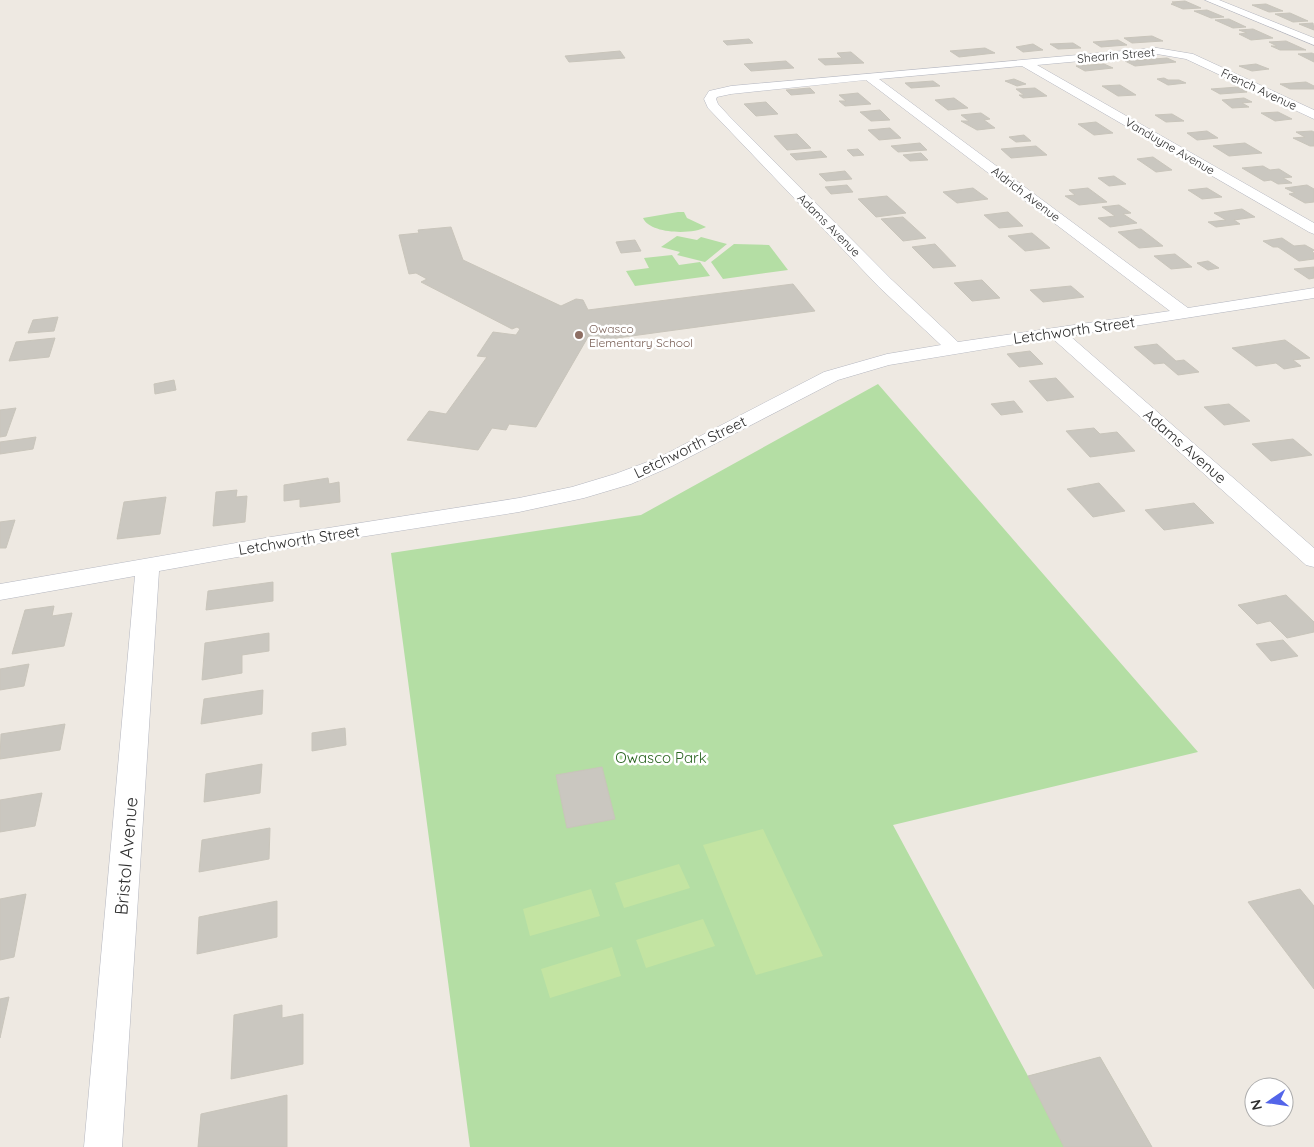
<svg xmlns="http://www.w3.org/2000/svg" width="1314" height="1147" viewBox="0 0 1314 1147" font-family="Quicksand,sans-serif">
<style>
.green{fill:#b4dea4}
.pitch{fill:#c3e4a2}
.building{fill:#cac7c0;stroke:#c9c5bb}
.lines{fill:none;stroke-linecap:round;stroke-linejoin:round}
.street-casing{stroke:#b5b7c0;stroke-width:1}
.street{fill:#fff;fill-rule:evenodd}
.education-dot{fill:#8d6e63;stroke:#fff;stroke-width:2}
.labels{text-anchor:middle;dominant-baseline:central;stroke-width:5;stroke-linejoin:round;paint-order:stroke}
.far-street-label{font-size:12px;fill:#2e2e2e;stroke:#fff}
.far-education-label{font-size:12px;fill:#785e54;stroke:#fff;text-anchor:start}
.street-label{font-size:15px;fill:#2e2e2e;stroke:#fff}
.park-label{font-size:15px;fill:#2c6623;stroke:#fff}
.near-street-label{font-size:18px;fill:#2e2e2e;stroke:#fff}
</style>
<rect width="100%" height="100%" fill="#eee9e2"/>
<!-- green -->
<path class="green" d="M678 212H684L687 218 706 227C692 235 650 234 643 218Z
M677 236 697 240 701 237 727 244 705 262 677 255 680 252 661 247Z
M734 244 769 245 788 270 723 279 711 262Z
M672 255 679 265 700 262 710 276 635 286 626 271 649 268 644 258Z
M878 384 1198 752 893 825 1028 1076 1100 1057 1152 1147H470L391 553 641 515Z"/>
<!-- pitch -->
<path class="pitch" d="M763 829 823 956 756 975 703 845Z
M679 864 690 888 624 908 615 883Z
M591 889 600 916 530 936 523 909Z
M703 919 715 946 646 968 636 940Z
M612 947 621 976 550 998 541 969Z"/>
<!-- building -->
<path class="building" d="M1185 1 1201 8 1183 9 1171 4 1176 3 1172 2Z
M1266 4 1283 11 1269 12 1252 5Z
M1207 10 1224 17 1211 18 1194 11Z
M1290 13 1308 21 1293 22 1275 14Z
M1229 19 1246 27 1233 28 1215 20Z
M1313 23 1314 30 1299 24Z
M1253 29 1273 38 1251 40 1239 34 1247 33 1239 30Z
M1152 36 1163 41 1132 43 1124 38Z
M749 39 753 43 727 45 723 41Z
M1118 40 1127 45 1101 47 1093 42Z
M1286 41 1306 50H1280L1271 46H1277L1269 42Z
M1073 43 1081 48 1058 49 1050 44Z
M1033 44 1043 50 1023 52 1016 47Z
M985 48 995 53 959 57 950 51Z
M620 51 625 58 569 62 565 56Z
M851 52 864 63 825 65 818 59 842 58 837 53Z
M1312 53 1314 54V62L1298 54Z
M1167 58 1176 62 1135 66 1125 61Z
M786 61 794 68 751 71 744 64Z
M1104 64 1113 68 1085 71 1076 66Z
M1256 64 1269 69 1252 71 1239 66Z
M1164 78 1168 80H1179L1186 83 1168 85 1157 79Z
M1014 79 1026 84 1017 86 1005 81Z
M933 81 940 86 911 88 905 83Z
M1306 82 1314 86V89H1290L1280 84Z
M1120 85 1136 95 1118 96 1102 86Z
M1238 87 1247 92 1220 94 1211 89Z
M810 88 815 93 791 95 786 90Z
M1035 88 1047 96 1023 98 1019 95H1024L1016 89Z
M858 93 871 104 845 106 839 101H846L839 95Z
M954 98 968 108 948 110 935 100Z
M1244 98 1252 102 1242 103 1249 107 1232 108 1222 100Z
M766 102 778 114 756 116 744 104Z
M880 110 890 120 871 121 860 112Z
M1278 112 1292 119 1275 121 1261 113Z
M981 113 990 119 984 120 995 128 977 130 961 121H969L961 115Z
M1172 114 1184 121 1166 122 1155 115Z
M1096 122 1113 133 1094 135 1078 124Z
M890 128 901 138 879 140 868 130Z
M1207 131 1218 138 1197 140 1187 133Z
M1312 131 1314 132V146H1310L1293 138 1305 137 1296 132Z
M797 134 811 148 787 150 774 136Z
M1024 135 1031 141 1016 142 1009 137Z
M920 143 927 150 898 152 891 146Z
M1245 143 1262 153 1229 156 1213 146Z
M1036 146 1047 155 1011 158 1001 149Z
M858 149 864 155 853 156 847 150Z
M821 151 827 157 796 160 790 154Z
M921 153 928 160 910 161 903 155Z
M1153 157 1172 170 1156 172 1137 159Z
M1263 166 1270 170 1279 169 1292 177 1283 178 1292 183 1278 184 1271 180 1264 181 1242 168Z
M845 171 852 179 826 181 819 174Z
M1114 176 1126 184 1109 186 1098 178Z
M847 185 853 192 831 194 825 187Z
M1307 185 1314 189V202L1305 203 1289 194 1295 193 1285 188Z
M973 188 988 199 957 203 943 192Z
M1088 188 1107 202 1079 205 1065 196 1075 195 1069 190Z
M1207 188 1222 197 1202 199 1188 190Z
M887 196 906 213 876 217 858 199Z
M1119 205 1131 213 1123 214 1137 223 1110 227 1098 218 1115 216 1102 207Z
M1242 209 1255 217 1234 220 1240 224 1216 227 1208 222 1226 220 1214 213Z
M1008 212 1023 226 999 228 984 215Z
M903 217 926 238 903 241 881 219Z
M451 227 463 260 561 306 576 299 583 300 588 310 793 284 815 311 602 340 600 336 588 337 536 427 509 424 506 430 492 428 478 450 407 440 429 411 446 414 487 357 477 356 493 332 516 335 520 329 517 327 512 329 421 282 427 279 416 273 409 274 399 235 419 233 418 230Z
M1141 229 1163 246 1139 248 1118 232Z
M1032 233 1050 248 1025 251 1008 236Z
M1282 238 1294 246 1305 245 1314 250 1312 252 1314 253V259L1299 261 1278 247H1273L1263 241Z
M635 240 641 251 621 253 616 242Z
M935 244 956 266 933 268 912 247Z
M1175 254 1192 267 1171 269 1154 256Z
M1208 261 1219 268 1208 270 1197 263Z
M1314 267V278L1309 279 1294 269Z
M982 280 1000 298 972 301 954 283Z
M1071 286 1084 297 1043 302 1030 290Z
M58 317 54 331 28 333 33 320Z
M55 338 49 357 9 361 16 342Z
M1285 340 1310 358 1293 360 1301 366 1284 369 1276 363 1256 366 1232 348Z
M1157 344 1176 361 1184 360 1199 372 1178 375 1164 363 1154 364 1134 347Z
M1030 351 1043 364 1019 367 1007 354Z
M1056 378 1074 397 1047 401 1029 381Z
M174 380 176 390 155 394 154 384Z
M1014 401 1023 412 1001 415 991 404Z
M1229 404 1250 421 1224 425 1204 407Z
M16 408 6 436 0 437V410Z
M1094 428 1100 434 1117 432 1135 451 1090 457 1066 431Z
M36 437 33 449 0 454V442Z
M1293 439 1312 455 1271 461 1252 444Z
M328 478 329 484 339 482 340 502 300 507V499L284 501V485Z
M1099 483 1125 511 1093 517 1067 489Z
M237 490 236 497 247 496 245 522 213 526 216 492Z
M166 497 160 534 117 539 124 502Z
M1194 503 1214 523 1164 530 1145 510Z
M15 520 6 548H0V522Z
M273 582V601L206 610 208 591Z
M1286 595 1314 622V632L1287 638 1270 621 1257 624 1238 605Z
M54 606 52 616 72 613 64 646 12 654 25 610Z
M269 633V651L242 655V673L202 680 205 643Z
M1283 640 1298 656 1271 661 1256 644Z
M29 664 24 686 0 690V669Z
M263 690 262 714 201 724 204 699Z
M65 724 60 750 0 759 1 734Z
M345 728 346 745 312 751V733Z
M262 764 260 793 204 802 206 774Z
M602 767 615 819 567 828 556 775Z
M42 793 35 826 0 832V800Z
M270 828 269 859 199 872 202 840Z
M1300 889 1314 906V989L1248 902Z
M26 894 14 957 0 960V899Z
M277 901V937L197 954 199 917Z
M9 997 0 1038V999Z
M282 1005V1018L303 1014V1064L231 1079 234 1015Z
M1100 1057 1152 1147H1064L1028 1076Z
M287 1095V1147H198L201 1114Z"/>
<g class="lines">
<defs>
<path id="street" d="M1205 0H1219L1314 38V45Z
M1157 48 1193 54 1314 110V119L1186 59 1157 54 1037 65 1314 223V234L1309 232 1022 66 879 79 1188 308 1314 288V298L1070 336 1314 548V567L1306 565 1052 338 889 365 838 380 672 466 631 484 584 498 519 512 271 551 159 571 122 1147H84L135 576 0 600V584L271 537 519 498 572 487 615 474 658 458 824 372 887 354 941 345 879 287 708 108 704 99 709 91 731 86ZM866 80 1170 311 958 342 891 279 729 116 718 104 716 99 717 97 731 94Z"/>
</defs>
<!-- street casing -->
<use href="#street" class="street-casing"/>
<!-- street -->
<use href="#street" class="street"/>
</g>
<!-- markers -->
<circle class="education-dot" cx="579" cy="335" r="5"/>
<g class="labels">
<!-- far-street labels -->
<g class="far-street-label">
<text transform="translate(1116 55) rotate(-5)">Shearin Street</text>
<text transform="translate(1259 89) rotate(25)">French Avenue</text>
<text transform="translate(1170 146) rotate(30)">Vanduyne Avenue</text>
<text transform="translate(1026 194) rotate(37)">Aldrich Avenue</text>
<text transform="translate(829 225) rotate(45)">Adams Avenue</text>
</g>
<!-- far-education labels -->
<g class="far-education-label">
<text x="589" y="328">Owasco<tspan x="589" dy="14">Elementary School</tspan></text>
</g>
<!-- street labels -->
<g class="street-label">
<text transform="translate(1074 330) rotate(-8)">Letchworth Street</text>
<text transform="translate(1185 446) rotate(41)">Adams Avenue</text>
<text transform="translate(690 447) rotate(-26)">Letchworth Street</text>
<text transform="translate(299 540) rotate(-9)">Letchworth Street</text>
</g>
<!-- park labels -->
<g class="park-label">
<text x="661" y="757">Owasco Park</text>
</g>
<!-- near-street labels -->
<g class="near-street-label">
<text transform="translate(126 856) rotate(-85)">Bristol Avenue</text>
</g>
</g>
<!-- north arrow -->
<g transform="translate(1269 1102) rotate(257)"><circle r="24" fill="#ffffff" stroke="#ababab"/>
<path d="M0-4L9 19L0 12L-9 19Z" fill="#5365e9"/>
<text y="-8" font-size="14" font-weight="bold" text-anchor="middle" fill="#2e2e2e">N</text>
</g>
</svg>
